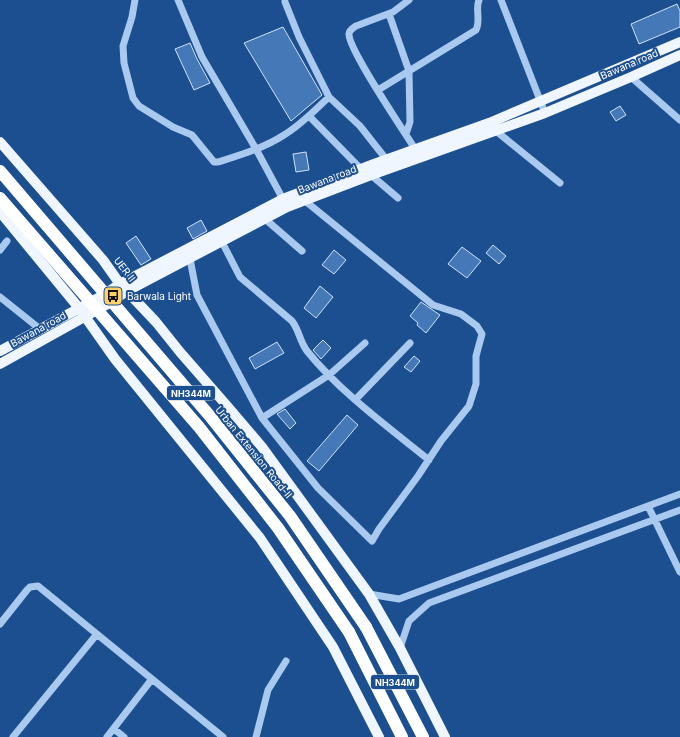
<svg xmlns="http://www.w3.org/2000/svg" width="680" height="737" viewBox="0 0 680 737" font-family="Inter,sans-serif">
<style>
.building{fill:#4478b7;stroke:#cfe3fa}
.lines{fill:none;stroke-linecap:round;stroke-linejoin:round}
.minor{stroke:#a9c9ee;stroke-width:7}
.major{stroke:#f0f6ff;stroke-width:10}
.highway{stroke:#fff;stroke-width:12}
.highway-bridge{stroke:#fff;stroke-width:12}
.labels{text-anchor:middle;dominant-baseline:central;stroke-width:4;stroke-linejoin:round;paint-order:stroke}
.shield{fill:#1b4f8f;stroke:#bbcadd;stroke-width:1}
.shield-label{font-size:9px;font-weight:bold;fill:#fff}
.street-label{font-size:10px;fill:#fff;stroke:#1b4f8f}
.poi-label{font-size:10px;fill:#fff;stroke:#1b4f8f;text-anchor:start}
</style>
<rect width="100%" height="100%" fill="#1b4f8f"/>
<!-- building -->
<path class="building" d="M677 4 680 11V27L639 44 631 24Z
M283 27 322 95 291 121 244 43Z
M190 43 197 59 210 83 194 90 175 49Z
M620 106 626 115 616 121 610 112Z
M306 152 309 170 296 172 293 154Z
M201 220 207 231 193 239 187 228Z
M136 236 151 259 141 265 126 243Z
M493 245 506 256 499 264 486 253Z
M462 247 481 261 467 278 448 264Z
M334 250 346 260 334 274 322 265Z
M320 286 333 297 316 318 304 308Z
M421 302 440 315 426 333 417 325 418 323 410 316Z
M323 340 331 348 321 359 313 350Z
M277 342 284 353 255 369 249 358Z
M414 356 420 361 411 372 404 367Z
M285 409 296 423 290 429 277 414Z
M347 415 358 425 319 471 307 461Z"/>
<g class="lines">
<!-- minor -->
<path class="minor" d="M135 0 132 17 123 46 124 63 133 98 139 106 173 127 192 135 214 162H218C240 155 264 148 284 135 301 125 315 110 329 97
M178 0 202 57 256 149 285 203
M409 0 393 12 356 26C353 28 349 30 349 34 348 49 404 131 415 149
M501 0 545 113
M285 2 299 37 329 97 360 126 386 159
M389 14 409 71 410 122 406 134
M631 77 680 120
M378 90 476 30C481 20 475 9 479 0
M309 116 361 169
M496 131 560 183
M371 175 398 198
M264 218 302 251
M222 242 240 277 292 321C299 330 300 342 307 351 340 392 388 427 429 460
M0 250 7 241
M190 259 197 295 262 418 318 488 372 541 379 529 418 476 441 441 469 406 476 384V356L482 334 477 326 461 314 433 305 304 200
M0 297 40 329
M356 399 410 343
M262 418 329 375 365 343
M648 506 680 572
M369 594 399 599 680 494
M0 624 27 590 30 587 38 586 223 737
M400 648 409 621 429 603 680 510
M114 729 124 737
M13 737 97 634
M107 737 152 679
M256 737 268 690 286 661"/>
<!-- major -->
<path class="major" d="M0 142 76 229 103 260 120 284 156 322 180 352 228 407 262 447 369 594 400 648 445 737
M0 212 79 308 115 359 260 538 333 647 379 737
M0 351 102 296 120 284 283 199 374 164 489 123 680 42
M0 364 106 305 127 291 287 207 371 175 545 113 631 77 680 55"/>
<!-- highway -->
<path class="highway" d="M366 627 423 737
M349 632 402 737"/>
<!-- highway-bridge -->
<path class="highway-bridge" d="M0 171 209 415 290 516 366 627
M0 198 199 427 278 528 349 632"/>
</g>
<!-- icons -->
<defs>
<symbol id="bus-square" viewBox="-11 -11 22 22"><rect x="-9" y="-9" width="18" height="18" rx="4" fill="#ffd166" stroke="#1b4f8f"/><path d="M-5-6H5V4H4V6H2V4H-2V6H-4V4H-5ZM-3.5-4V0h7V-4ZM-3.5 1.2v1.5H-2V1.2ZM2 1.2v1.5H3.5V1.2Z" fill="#111"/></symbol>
</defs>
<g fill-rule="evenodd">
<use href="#bus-square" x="102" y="285" width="22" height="22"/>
</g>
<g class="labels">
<!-- shield labels -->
<g class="shield">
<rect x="167" y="386" width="48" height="14" rx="3"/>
<rect x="371" y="675" width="48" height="14" rx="3"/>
</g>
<g class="shield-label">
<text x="191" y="393">NH344M</text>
<text x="395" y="682">NH344M</text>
</g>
<!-- street labels -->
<g class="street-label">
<text transform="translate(629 64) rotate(-23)">Bawana road</text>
<text transform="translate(327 179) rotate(-21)">Bawana road</text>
<text transform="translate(125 269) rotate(52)">UER II</text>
<text transform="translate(38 329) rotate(-29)">Bawana road</text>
<text transform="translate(254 452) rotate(51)">Urban Extension Road-II</text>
</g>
<!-- poi labels -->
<g class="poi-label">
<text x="127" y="296">Barwala Light</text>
</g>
</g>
</svg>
